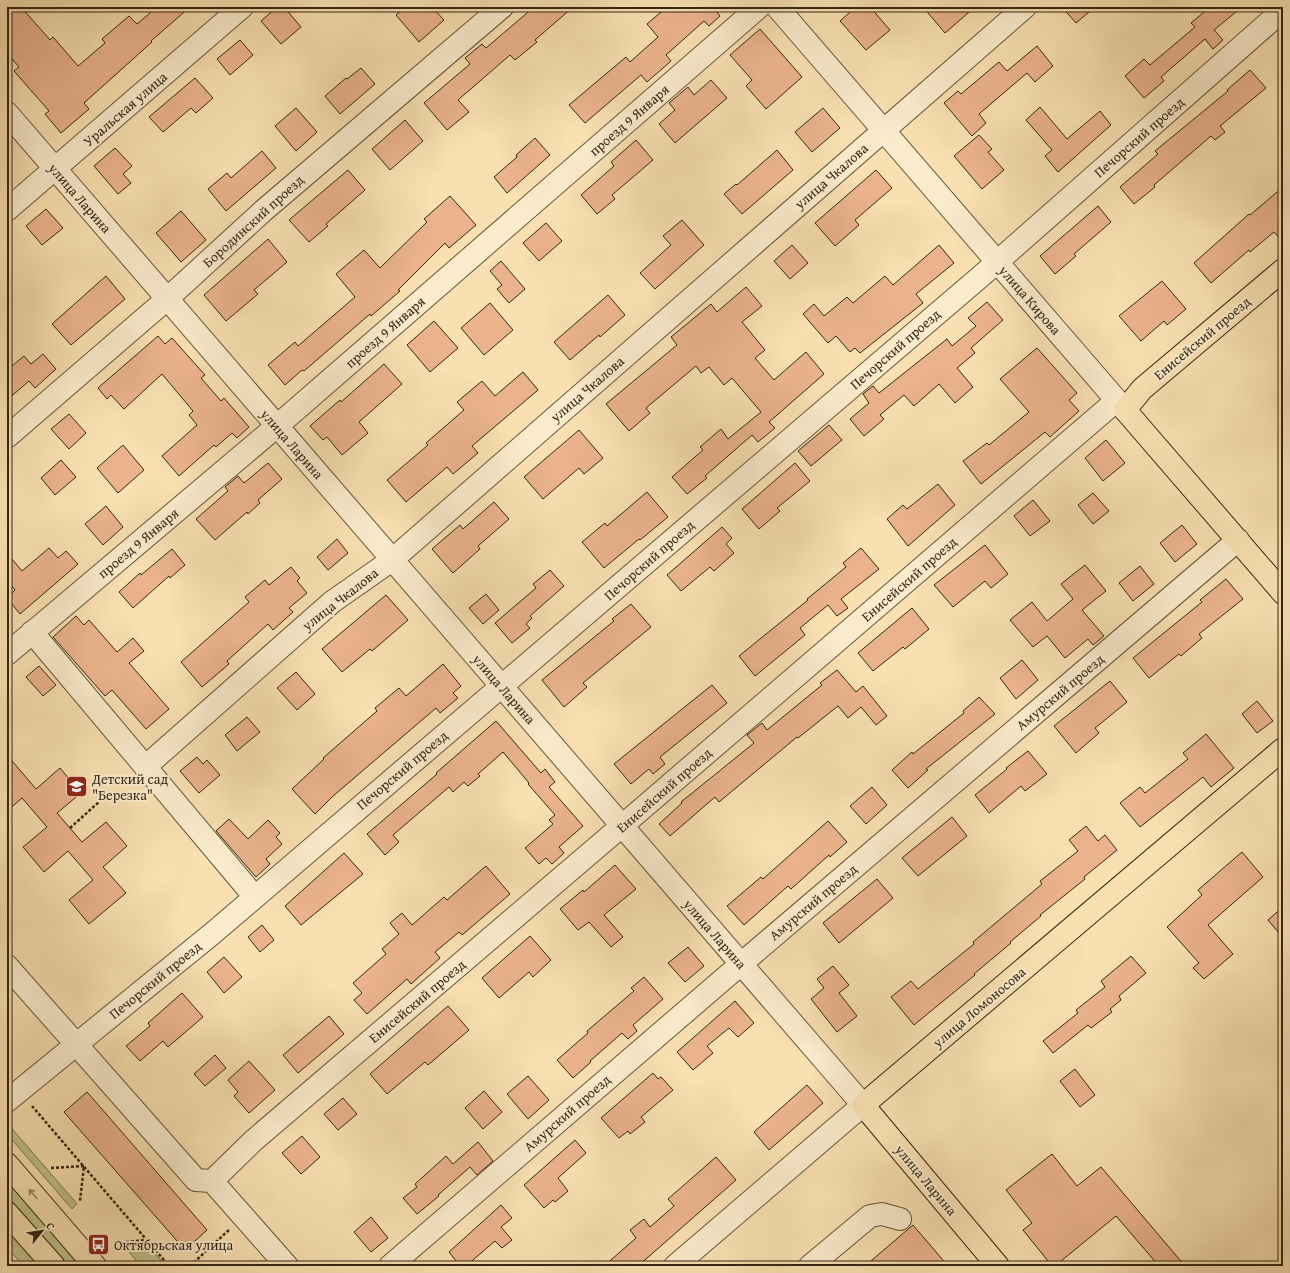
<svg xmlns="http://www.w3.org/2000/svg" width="1290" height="1273" viewBox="0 0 1290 1273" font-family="'Gentium Book Plus',serif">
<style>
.green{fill:#bfc28a;stroke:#7a744f}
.building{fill:#eab38c;stroke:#342714}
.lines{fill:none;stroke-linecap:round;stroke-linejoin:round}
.minor-casing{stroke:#65553b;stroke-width:24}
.major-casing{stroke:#342714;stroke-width:24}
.path{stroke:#342714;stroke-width:2.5;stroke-dasharray:3 2;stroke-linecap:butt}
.minor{stroke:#faebcc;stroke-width:22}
.major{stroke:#f8e0b0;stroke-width:22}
.oneway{stroke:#968462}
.labels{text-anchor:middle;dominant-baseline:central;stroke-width:4;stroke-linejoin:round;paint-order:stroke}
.street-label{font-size:14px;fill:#342714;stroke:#faebcc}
.poi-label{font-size:14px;fill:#342714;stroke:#faebcc;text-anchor:start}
</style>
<rect width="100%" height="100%" fill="#f8e0b0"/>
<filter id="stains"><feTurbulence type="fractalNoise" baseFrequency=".005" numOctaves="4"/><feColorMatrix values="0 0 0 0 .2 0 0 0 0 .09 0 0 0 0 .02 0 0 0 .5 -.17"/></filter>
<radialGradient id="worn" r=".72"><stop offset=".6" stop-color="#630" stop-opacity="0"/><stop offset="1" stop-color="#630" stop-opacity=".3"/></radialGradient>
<!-- green -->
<path class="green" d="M7 1123 77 1204 72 1209 7 1134Z
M7 1177 84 1266H67L7 1196Z
M7 1229 43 1266H23L7 1247Z
M147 1244 166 1266H141L123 1245Z"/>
<!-- building -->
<path class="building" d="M13 7H21L50 40 53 37 78 66 105 43 102 39 129 16 137 24 157 7H190L151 41 152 42 84 103 89 109 61 133 45 114 49 111 14 71 19 67 7 53V12Z
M277 7H284L301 27 281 44 261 21Z
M406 7H432L444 20 419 42 396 15Z
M534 7H573L535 40 537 42 515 60 510 55 458 100 469 112 447 130 424 103 470 64 465 58 482 44 486 48Z
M667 7H721L716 11 720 16 709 26 704 21 666 55 671 61 647 82 641 75 585 123 569 105 626 57 630 62 658 37 647 24Z
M856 7H870L890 30 866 50 840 21Z
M923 7H975L945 33Z
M1062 7H1095L1076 23Z
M1210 7H1242L1214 30 1223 40 1213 49 1205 39 1161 77 1164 81 1144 98 1125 76 1144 59 1150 65 1195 27 1191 23Z
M760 29 802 77 766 109 746 86 752 80 730 55Z
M240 40 253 55 230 75 217 59Z
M1037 46 1053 66 1035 82 1027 73 979 114 986 123 972 136 944 103 958 91 961 94 999 62 1007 71Z
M361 68 375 84 340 114 325 96 346 78 347 79Z
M1250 70 1266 88 1220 126 1225 132 1215 140 1211 136 1154 185 1155 187 1134 204 1120 187 1158 154 1155 151 1228 91 1227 90Z
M195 78 213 98 196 113 191 108 163 132 149 117Z
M711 80 727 98 675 143 659 124 675 110 669 103 688 87 694 95Z
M1040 107 1067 139 1100 111 1111 125 1058 172 1045 156 1052 150 1026 120Z
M296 108 317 132 296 151 275 126Z
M823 108 840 128 812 152 795 132Z
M405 120 423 141 390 170 372 149Z
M979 135 992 149 988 152 1004 170 982 189 954 156Z
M535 138 550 155 507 193 494 177 517 157 516 155Z
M636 140 653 160 612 195 615 199 597 214 581 195 614 166 611 162Z
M115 148 132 166 123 174 131 183 118 194 94 166Z
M777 150 793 170 742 214 724 194 736 184 737 185Z
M262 151 276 168 226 211 208 189 227 173 231 178Z
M348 170 365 190 326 224 328 226 309 242 289 220Z
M876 170 892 188 855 220 859 225 835 246 815 223Z
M1283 187V242L1274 232 1250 252 1249 250 1211 283 1194 263 1249 214 1250 215Z
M450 196 476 225 449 248 445 243 398 290 400 291 371 316 370 314 304 371 302 370 285 385 268 365 295 342 298 346 355 297 336 274 364 250 380 268 427 222 424 219Z
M1098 206 1111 222 1074 254 1076 256 1055 274 1040 256Z
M46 209 63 228 42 245 26 226Z
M181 211 206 240 181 262 156 233Z
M682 220 704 245 655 289 640 273 671 245 663 236Z
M546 223 562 241 539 261 523 243Z
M268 239 287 262 254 290 258 294 226 321 204 295Z
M792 245 808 263 790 279 774 261Z
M939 245 954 263 916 294 923 303 860 353 855 348 850 352 836 336 828 343 803 314 814 304 824 316 847 297 853 303 885 276 893 285Z
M501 261 525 289 509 303 497 289 502 285 490 271Z
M106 276 125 299 71 345 52 324Z
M1162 281 1186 309 1167 325 1164 321 1141 341 1119 316Z
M746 287 762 306 742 322 765 350 755 358 774 380 806 352 824 374 769 422 775 428 758 442 752 435 705 476 707 478 687 494 672 477 703 450 700 447 721 429 728 439 761 412 732 378 724 385 709 367 701 373 696 366 646 408 650 413 629 431 606 404 677 345 671 337 711 304 717 312Z
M608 295 625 315 600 337 599 335 570 360 554 342Z
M987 302 1003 320 971 348 975 353 957 368 973 387 955 403 939 384 914 406 904 395 880 415 884 419 864 436 850 419 869 403 863 394 873 386 879 393 947 339 952 346 976 326 968 318Z
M490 303 513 330 484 355 461 328Z
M434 321 458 348 430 372 407 345Z
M158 336 165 344 172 338 205 375 201 378 221 401 224 398 249 427 237 438 232 433 216 447 214 445 179 476 162 456 197 425 189 415 193 411 162 374 124 409 111 395 107 399 98 388Z
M1037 348 1077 393 1069 400 1079 411 1050 437 1045 432 981 484 963 461 987 443 989 445 1029 412 1000 379Z
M43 354 56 369 35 388 29 381 7 400V370L24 356 31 364Z
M384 364 402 384 359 422 368 433 342 455 327 437 323 440 310 426 340 400 341 402Z
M523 372 538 390 472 446 478 453 453 474 447 467 406 502 387 480 428 445 426 443 464 410 457 402 482 381 495 396Z
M69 414 86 433 69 449 51 429Z
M829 425 842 440 811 466 798 451Z
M579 430 603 458 584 474 579 468 543 499 524 477Z
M1106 440 1125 463 1103 481 1085 458Z
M123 445 144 470 118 493 97 468Z
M61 460 76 477 55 495 41 478Z
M268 463 282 479 258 500 260 503 248 514 247 512 215 540 196 519 228 491 225 487 238 476 244 483Z
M795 463 810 481 777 508 780 511 759 529 742 509Z
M938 484 955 505 908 546 887 519 903 505 907 509Z
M647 492 668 517 640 540 639 539 604 568 582 542 605 523 607 526Z
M1093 493 1109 511 1093 524 1078 505Z
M1033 500 1050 521 1030 536 1014 516Z
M494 502 509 519 478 546 480 549 453 573 432 549 460 525 463 529Z
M106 506 123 527 103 545 85 524Z
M1182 525 1197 544 1175 562 1160 543Z
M722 527 732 538 726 544 734 553 714 571 710 567 681 591 667 575Z
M337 539 348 553 328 570 317 557Z
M985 545 1008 574 991 588 985 581 953 607 934 585Z
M49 548 58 558 66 551 78 564 20 614 7 598 15 590 7 581V553L22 571Z
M861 548 879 569 841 599 848 608 837 616 828 605 800 628 805 635 755 676 739 656 808 600 807 599 846 567 843 563Z
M172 549 185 565 170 578 169 576 133 608 119 592 140 573 141 575Z
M1085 565 1106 591 1082 610 1104 636 1093 645 1088 639 1065 658 1047 636 1033 647 1010 620 1032 602 1047 621 1073 599 1061 584Z
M1140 566 1154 584 1133 601 1119 583Z
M291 567 300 578 297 581 307 593 289 608 293 612 273 630 268 624 227 661 229 664 202 687 181 662 249 602 245 597 265 580 269 585Z
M550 570 564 586 530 616 532 618 526 624 530 628 512 643 495 623 536 588 533 584Z
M1226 579 1243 599 1199 634 1202 638 1181 656 1179 654 1149 678 1133 658 1202 602 1200 600Z
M486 594 499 610 483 624 469 608Z
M386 595 408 620 372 651 370 649 342 672 322 649Z
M631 604 651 627 583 683 587 687 564 707 542 680 614 621 612 619Z
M912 608 929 629 905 649 903 647 873 671 858 653Z
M76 616 84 625 89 620 117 652 133 638 144 651 129 663 169 709 146 729 112 690 105 696 53 637Z
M1022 660 1038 680 1016 699 1000 678Z
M443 664 461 686 453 693 458 698 440 713 436 708 332 797 315 814 292 789 324 759 323 758 377 711 375 708 399 688 406 696Z
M39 666 56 685 43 696 26 677Z
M837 670 856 692 863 686 887 716 876 725 861 707 848 718 838 706 798 738 797 737 719 802 715 797 670 836 659 824 682 803 681 802 754 743 747 735 762 723 767 730 822 685 820 683Z
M296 672 315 694 297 710 277 688Z
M1110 681 1127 702 1095 728 1099 733 1076 753 1054 726Z
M712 685 727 703 660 757 665 764 653 774 649 769 631 784 614 764Z
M979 697 995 714 926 769 928 770 908 788 892 770 912 752 913 754 964 713 963 711Z
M1257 701 1273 721 1257 733 1242 714Z
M247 717 260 732 237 751 225 735Z
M496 721 541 773 545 769 555 782 549 787 583 826 559 847 564 853 552 864 546 858 539 864 525 848 553 824 549 820 555 815 528 784 529 783 503 752 478 774 480 776 468 786 464 782 453 792 449 787 393 835 399 842 385 855 367 834 437 774 436 773Z
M1206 734 1234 768 1211 787 1203 777 1140 827 1120 803 1140 787 1145 793 1188 759 1183 753Z
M1028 751 1047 774 1025 791 1021 786 989 813 975 795 1007 769 1006 768Z
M7 755 36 789 60 768 81 793 57 813 82 842 106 822 127 846 103 867 126 893 89 924 69 900 93 880 68 851 44 872 23 847 47 827 22 798 7 811Z
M197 757 203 764 207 760 220 775 199 793 180 771Z
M872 787 887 805 866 824 850 806Z
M952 817 967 836 918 876 902 858Z
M229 819 248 839 268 820 280 833 276 837 282 844 266 859 270 864 256 877 216 831Z
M828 821 847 842 830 857 829 855 791 889 788 886 744 925 727 906 761 877 763 879Z
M1086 826 1098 841 1105 835 1117 850 1084 877 1085 879 1040 915 1041 916 1010 942 1011 943 974 974 975 975 914 1025 891 997 911 981 918 989 974 944 973 942 1042 884 1040 881 1078 851 1069 840Z
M1242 852 1263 877 1208 925 1233 954 1204 979 1193 968 1199 963 1167 927 1202 895 1198 890Z
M344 853 363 874 301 925 285 906Z
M615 865 636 889 604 915 623 937 611 947 589 922 578 930 560 909 583 890 584 892Z
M486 866 510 894 462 935 459 932 435 952 440 958 411 984 407 979 367 1014 354 1000 362 993 353 983 386 954 382 949 399 934 390 923 402 913 412 925 444 897 447 900Z
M877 879 893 898 839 943 823 923Z
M1283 907V938L1268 920Z
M262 925 274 940 260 952 248 937Z
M530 936 551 960 533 977 529 972 499 998 482 978Z
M688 947 704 966 685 982 668 963Z
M1131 956 1146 973 1119 996 1121 1000 1110 1009 1112 1012 1091 1028 1088 1025 1053 1053 1043 1041 1078 1013 1076 1010 1105 987 1101 981Z
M224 957 242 977 224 993 207 972Z
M833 966 849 985 839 993 857 1016 837 1032 811 999 824 988 817 979Z
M644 977 663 999 633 1025 637 1031 628 1039 622 1033 590 1061 591 1062 573 1078 557 1060 588 1033 587 1031 634 991 631 988Z
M182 993 203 1017 168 1047 163 1041 140 1061 126 1046 150 1026 148 1023Z
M735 1001 754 1023 738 1037 729 1028 707 1046 713 1053 693 1070 677 1052Z
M448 1006 469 1030 428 1065 425 1062 387 1094 370 1074Z
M329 1016 344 1034 298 1073 283 1055Z
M215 1055 226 1068 205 1086 194 1074Z
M249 1061 275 1090 249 1113 234 1096 238 1092 228 1080Z
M1075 1069 1095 1095 1080 1107 1060 1081Z
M653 1073 658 1079 661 1077 673 1090 641 1117 645 1122 630 1134 628 1131 619 1138 601 1118Z
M528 1076 549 1100 528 1119 507 1094Z
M807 1085 823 1103 769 1150 754 1132Z
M484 1091 502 1112 483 1129 465 1108Z
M87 1092 207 1230 185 1250 64 1112Z
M343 1098 357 1114 338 1130 324 1114Z
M302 1136 320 1157 301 1174 282 1153Z
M575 1140 586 1153 558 1178 568 1191 555 1202 553 1200 544 1208 524 1185Z
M478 1142 493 1161 477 1175 470 1167 438 1195 439 1196 417 1214 403 1198 417 1187 415 1184 446 1156 453 1164Z
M1052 1154 1077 1186 1101 1167 1185 1266H1159L1116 1216 1055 1266H1052L1023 1230 1032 1223 1006 1190Z
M716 1157 736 1180 638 1266H604L636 1238 630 1230 644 1219 650 1227 674 1206 668 1199Z
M501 1205 512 1218 501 1227 512 1240 502 1248 495 1241 466 1266H460L449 1252Z
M371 1217 388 1238 371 1252 354 1232Z
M913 1225 948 1266H865Z"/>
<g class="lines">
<defs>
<path id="minor" d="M777 7 1125 410
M7 113 863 1105 675 1266
M7 210 242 7
M7 437 167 299 263 211 502 7
M32 632 254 896
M7 654 277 426 759 7
M145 767 332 602 392 560 1025 7
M7 966 196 1180 212 1181 287 1266
M7 1101 213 933 980 277 1283 10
M212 1181 253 1141 637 813 1116 401
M390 1266 741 964 1238 540
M810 1266 870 1216 882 1214 900 1219"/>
<path id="major" d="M1283 270 1142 389 1125 410 1283 593
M7 1164 95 1266
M7 1213 54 1266
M998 1266 863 1105 1283 749"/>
</defs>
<!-- minor casing -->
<use href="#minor" class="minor-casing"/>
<!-- major casing -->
<use href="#major" class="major-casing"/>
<!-- path -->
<path class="path" d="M70 828 100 801
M32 1106 169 1266
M51 1168 84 1166 80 1201
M116 1243 147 1240
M7 1255 17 1266
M190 1266 230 1229"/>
<!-- minor -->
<use href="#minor" class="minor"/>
<!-- major -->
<use href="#major" class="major"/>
</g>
<!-- one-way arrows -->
<defs><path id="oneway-shaft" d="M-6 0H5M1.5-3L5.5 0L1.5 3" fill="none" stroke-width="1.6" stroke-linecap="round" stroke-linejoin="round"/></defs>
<use class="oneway" href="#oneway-shaft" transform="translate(33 1194) rotate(-131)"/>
<!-- icons -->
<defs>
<symbol id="school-square" viewBox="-11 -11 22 22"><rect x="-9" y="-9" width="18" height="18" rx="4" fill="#8f2418" stroke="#faebcc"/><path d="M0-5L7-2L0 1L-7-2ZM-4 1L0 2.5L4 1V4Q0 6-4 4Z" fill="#fff"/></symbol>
<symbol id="bus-square" viewBox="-11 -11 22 22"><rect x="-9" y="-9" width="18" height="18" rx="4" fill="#8f2418" stroke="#faebcc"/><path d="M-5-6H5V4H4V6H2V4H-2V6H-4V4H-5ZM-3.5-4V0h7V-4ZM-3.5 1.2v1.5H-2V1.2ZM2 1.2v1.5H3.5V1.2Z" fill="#fff"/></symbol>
</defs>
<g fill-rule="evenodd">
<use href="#school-square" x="64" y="774" width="25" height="25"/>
<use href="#bus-square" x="86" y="1232" width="25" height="25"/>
</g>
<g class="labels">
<!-- street labels -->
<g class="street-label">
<text transform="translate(125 109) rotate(-41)">Уральская улица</text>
<text transform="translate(629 120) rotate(-41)">проезд 9 Января</text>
<text transform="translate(1139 137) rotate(-41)">Печорский проезд</text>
<text transform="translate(831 176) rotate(-41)">улица Чкалова</text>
<text transform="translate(80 198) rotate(49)">улица Ларина</text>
<text transform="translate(253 221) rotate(-42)">Бородинский проезд</text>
<text transform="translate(1030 300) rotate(49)">улица Кирова</text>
<text transform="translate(385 332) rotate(-41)">проезд 9 Января</text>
<text transform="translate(1202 338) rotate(-40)">Енисейский проезд</text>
<text transform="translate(895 349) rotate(-41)">Печорский проезд</text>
<text transform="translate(587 389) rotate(-41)">улица Чкалова</text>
<text transform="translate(292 444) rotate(49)">улица Ларина</text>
<text transform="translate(138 543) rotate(-40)">проезд 9 Января</text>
<text transform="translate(649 560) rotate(-41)">Печорский проезд</text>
<text transform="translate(909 579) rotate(-41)">Енисейский проезд</text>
<text transform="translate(340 599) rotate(-38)">улица Чкалова</text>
<text transform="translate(504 689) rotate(49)">улица Ларина</text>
<text transform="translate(1060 692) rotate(-40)">Амурский проезд</text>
<text transform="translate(402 770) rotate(-40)">Печорский проезд</text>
<text transform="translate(664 790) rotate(-41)">Енисейский проезд</text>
<text transform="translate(813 902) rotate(-40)">Амурский проезд</text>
<text transform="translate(715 934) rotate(49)">улица Ларина</text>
<text transform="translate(155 980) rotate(-39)">Печорский проезд</text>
<text transform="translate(417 1001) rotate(-40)">Енисейский проезд</text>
<text transform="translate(979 1007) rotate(-40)">улица Ломоносова</text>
<text transform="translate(567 1113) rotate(-41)">Амурский проезд</text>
<text transform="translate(926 1180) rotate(50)">улица Ларина</text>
</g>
<!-- poi labels -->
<g class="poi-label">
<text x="92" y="779">Детский сад<tspan x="92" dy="16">"Березка"</tspan></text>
<text x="114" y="1245">Октябрьская улица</text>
</g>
</g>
<!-- margin -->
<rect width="1290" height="1273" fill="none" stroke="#f8e0b0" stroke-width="24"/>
<rect x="8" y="8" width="1274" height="1257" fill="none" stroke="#342714" stroke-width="2"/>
<rect x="12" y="12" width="1266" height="1249" fill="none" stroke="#342714"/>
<!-- north arrow -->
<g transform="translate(42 1231) rotate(60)" stroke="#faebcc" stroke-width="3" paint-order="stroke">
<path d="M0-3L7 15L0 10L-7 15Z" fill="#342714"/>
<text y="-6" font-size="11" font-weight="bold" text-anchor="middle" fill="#342714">С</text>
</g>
<rect width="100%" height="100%" filter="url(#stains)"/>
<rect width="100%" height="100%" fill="url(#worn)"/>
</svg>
